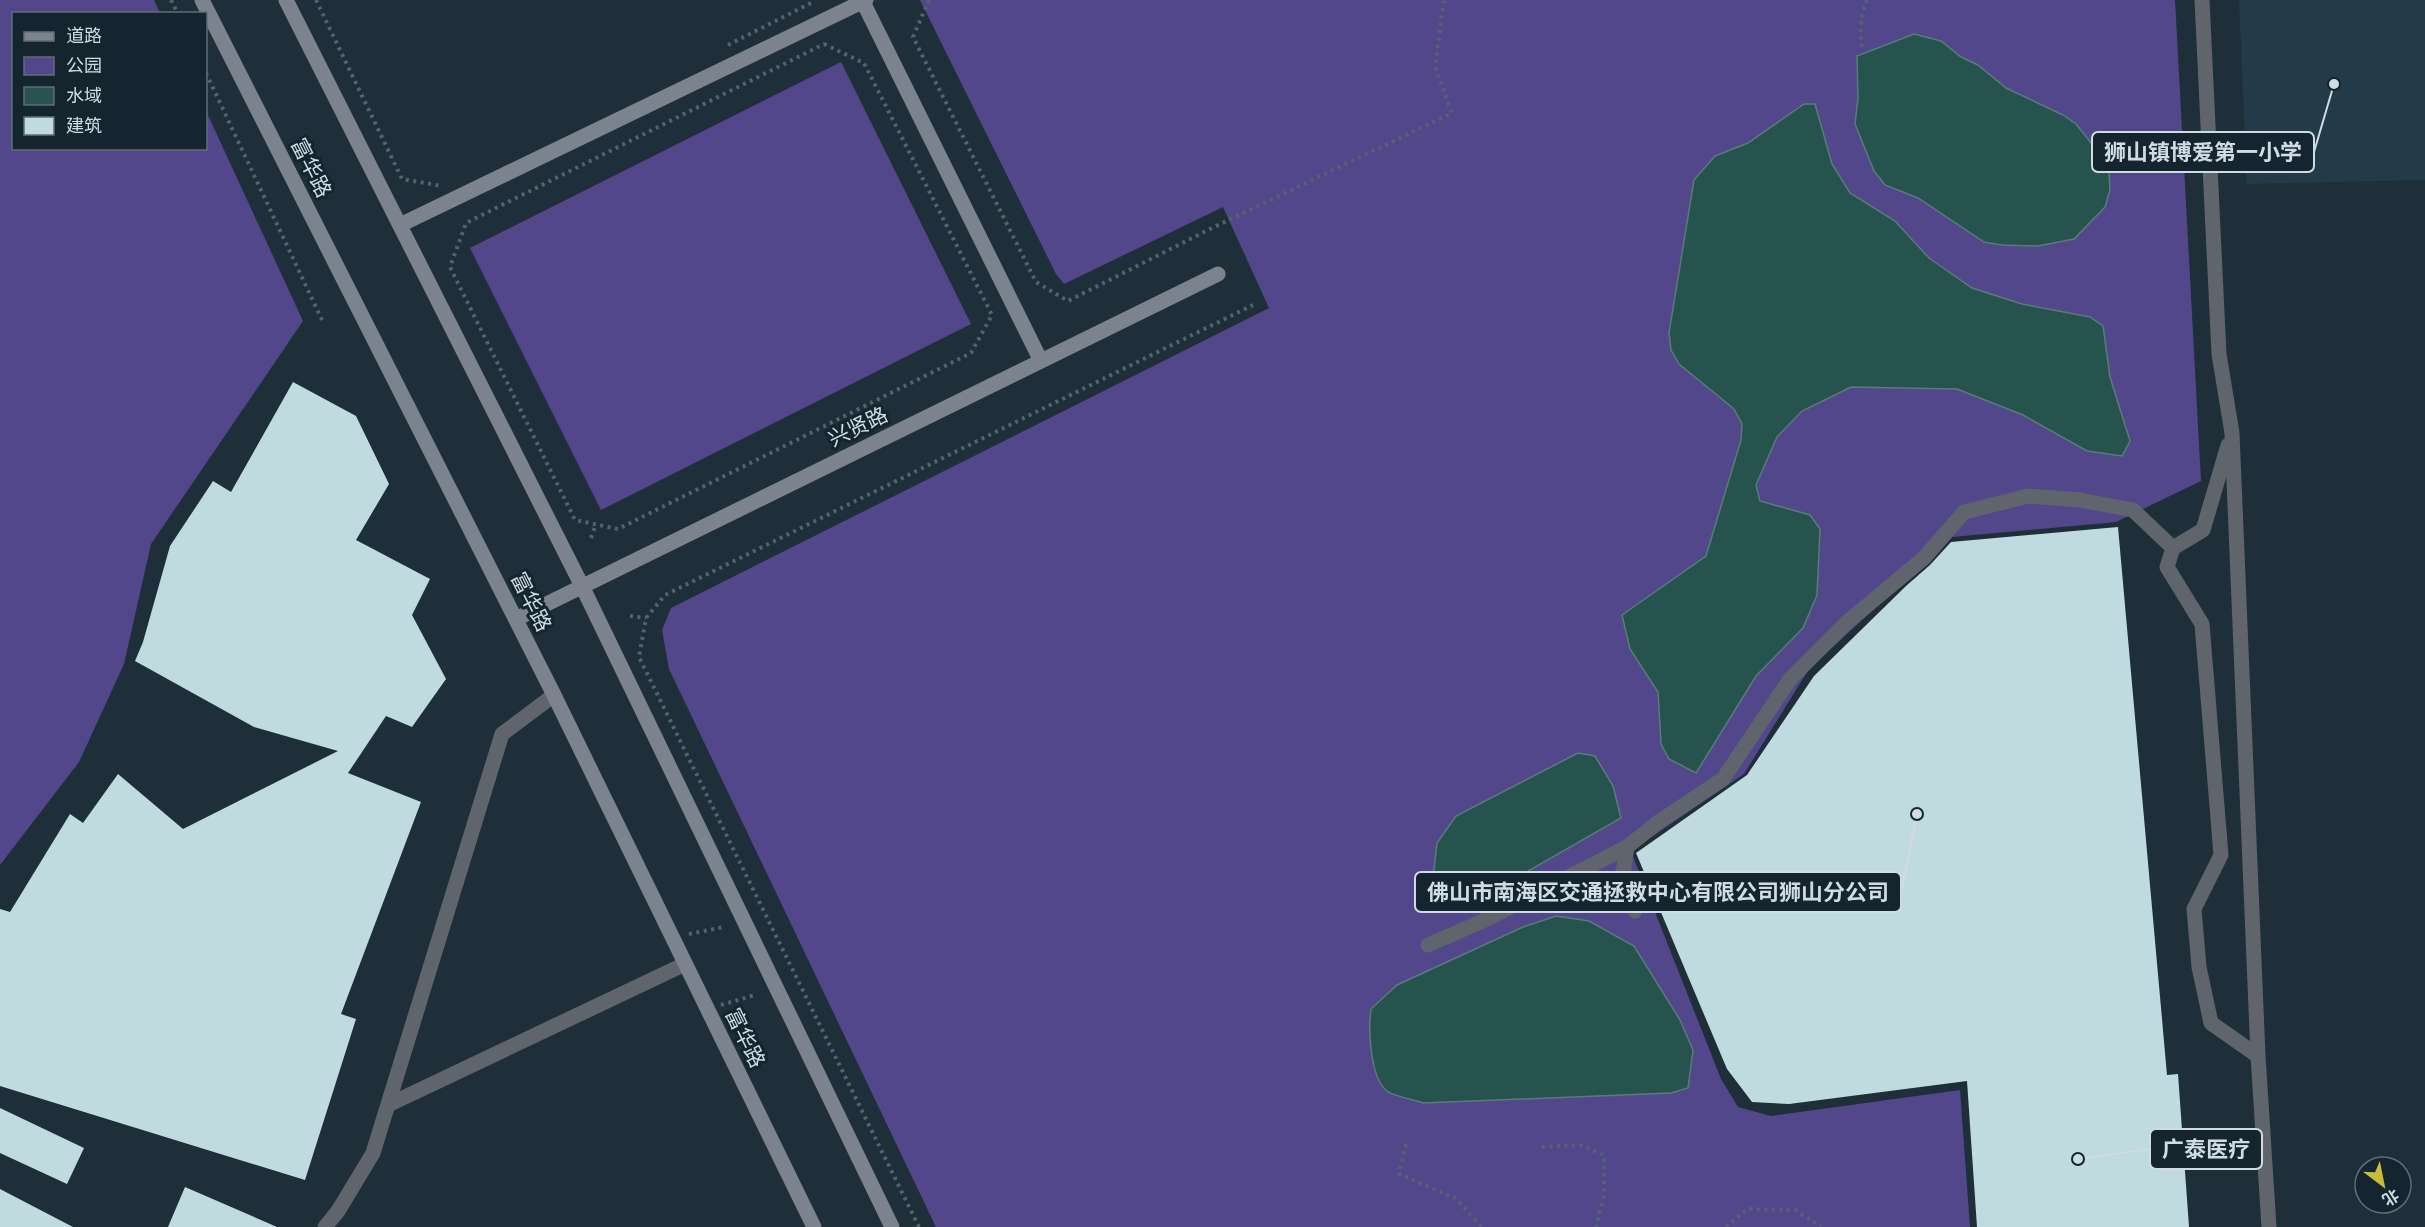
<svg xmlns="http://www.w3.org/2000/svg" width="2425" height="1227" viewBox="0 0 2425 1227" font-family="Jost,'Noto Sans SC',sans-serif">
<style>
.built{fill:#233a49}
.green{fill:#53478c}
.water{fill:#26534d;stroke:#597c7a;stroke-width:1.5}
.building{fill:#c0dbe0}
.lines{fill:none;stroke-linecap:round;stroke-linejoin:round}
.path{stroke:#54636c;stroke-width:4;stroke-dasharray:3 4.5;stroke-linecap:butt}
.street{stroke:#60646c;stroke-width:15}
.secondary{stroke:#7c838f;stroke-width:15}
.labels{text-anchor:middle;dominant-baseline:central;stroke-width:6;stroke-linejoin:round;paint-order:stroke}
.street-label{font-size:21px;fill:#d0dbe2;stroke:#14252f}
.leader{fill:none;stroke:#d0dbe2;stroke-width:2}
.callout-dot{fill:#d0dbe2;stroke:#14252f;stroke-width:2}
.callout{fill:#14252f;stroke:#d0dbe2;stroke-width:2}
.callout-label{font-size:22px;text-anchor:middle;font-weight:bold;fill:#d0dbe2}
</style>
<rect width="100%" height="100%" fill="#1e2f39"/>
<!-- built -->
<path class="built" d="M2239 0H2425V180L2247 184Z"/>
<!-- green -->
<path class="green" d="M0 0H154L160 13 14 14V148H206V111L303 321 151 544 124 664 79 762 0 865Z
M920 0H2175L2201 481 2116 522 1952 537 1809 669 1744 774 1634 849 1632 854 1721 1079 1738 1107 1771 1116 1960 1090 1970 1227H936L669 669 662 630 671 608 1269 308 1223 207 1064 284 1056 274Z
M841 62 971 324 601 510 470 248Z"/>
<!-- water -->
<path class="water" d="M1914 34 1941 41 1961 57 1978 65 2006 88 2063 115 2076 124 2092 144 2109 173 2110 190 2105 207 2074 239 2038 246 2002 245 1984 242 1918 198 1885 185 1874 171 1855 124 1858 98 1857 56Z
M1804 104H1815L1832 164 1850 193 1895 221 1929 258 1972 288 2022 304 2090 317 2103 326 2110 377 2130 441 2122 456 2087 451 2023 415 1957 389 1851 387 1802 411 1777 437 1756 485 1760 501 1810 515 1820 529 1817 595 1803 628 1756 676 1696 773 1669 759 1661 744 1658 692 1630 649 1622 615 1706 556 1741 440 1742 424 1734 409 1679 364 1671 350 1669 333 1694 180 1715 156 1748 143Z
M1578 753 1595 756 1613 786 1621 818 1523 874 1456 902 1439 896 1433 879 1437 843 1456 816Z
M1556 916 1589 921 1634 946 1680 1020 1693 1050 1688 1088 1671 1093 1423 1103C1413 1099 1395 1097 1387 1091 1370 1078 1368 1028 1371 1009L1397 985 1523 927Z"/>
<!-- building -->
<path class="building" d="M293 382 356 416 389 484 356 540 430 579 412 615 446 679 412 727 386 716 348 773 421 802 341 1014 356 1019 305 1180 0 1086V909L10 912 70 814 83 823 118 774 183 829 338 751 254 727 135 661 143 642 170 546 213 481 231 492Z
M2118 527 2167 1075 2178 1074 2189 1227H1977L1967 1081 1789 1104 1752 1102 1727 1069 1636 853 1747 775 1814 676 1906 586 1930 565 1951 542Z
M0 1108 84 1148 67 1184 0 1153Z
M185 1187 277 1227H168Z
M0 1189 73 1227H0Z"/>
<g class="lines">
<!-- path -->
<path class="path" d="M171 0 178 14
M316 0 402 179 442 186
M929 0 913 37 1036 282 1068 301 1212 228 1452 113 1435 67 1444 0
M824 44 864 63 992 315 971 353 618 529 575 520 450 267 466 223Z
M728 45 811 3 813 0
M1862 47C1859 31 1861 15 1867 0
M206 73 322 320
M591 538 596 524
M630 616 646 618
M689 934 724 927
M721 1005 755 995
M1406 1144 1399 1174 1455 1198 1482 1227
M1542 1147 1580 1145 1604 1155V1195L1596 1227
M919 1227 639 657 646 618 665 595 1253 305
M1726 1227 1747 1209 1795 1210 1821 1227"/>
<!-- street -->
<path class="street" d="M2202 0 2219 354 2232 433 2258 1056 2269 1227
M2228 445 2203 530 2173 548 2167 567 2202 624 2221 855 2194 909 2199 967 2211 1023 2258 1056
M1635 911 1623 873 1627 847 1657 823 1723 779 1790 679 1845 624 1924 558 1964 512 2028 496 2080 500 2133 510 2173 548
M1428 945 1485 920 1627 847
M388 1105 685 964
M325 1227 338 1211 373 1153 502 734 554 695"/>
<!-- secondary -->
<path class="secondary" d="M202 0 554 695 814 1227
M286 0 582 586 892 1227
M862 0 1041 361
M400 225 866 0
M516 619 1218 274"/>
</g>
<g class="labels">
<!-- street labels -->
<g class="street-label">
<text transform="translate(311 168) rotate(63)">富华路</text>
<text transform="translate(858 427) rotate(-26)">兴贤路</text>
<text transform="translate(531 602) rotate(63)">富华路</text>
<text transform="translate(745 1038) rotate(64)">富华路</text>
</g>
</g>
<!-- callouts -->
<path class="leader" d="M2334 84L2314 152M1917 814L1901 892M2078 1159L2150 1149"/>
<g class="callout-dot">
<circle cx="2334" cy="84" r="6"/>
<circle cx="1917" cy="814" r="6"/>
<circle cx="2078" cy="1159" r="6"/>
</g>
<g class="callout">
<rect x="2092" y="132" width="222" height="40" rx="6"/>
<rect x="1415" y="872" width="486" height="40" rx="6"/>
<rect x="2150" y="1129" width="112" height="40" rx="6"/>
</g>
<g class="callout-label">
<text x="2203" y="160">狮山镇博爱第一小学</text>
<text x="1658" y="900">佛山市南海区交通拯救中心有限公司狮山分公司</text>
<text x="2206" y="1157">广泰医疗</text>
</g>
<!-- legend -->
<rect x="12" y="12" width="195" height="138" fill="#14252f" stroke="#5f6e77" stroke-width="1.5"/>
<rect x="24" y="32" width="30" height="9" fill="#7c838f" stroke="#5f6e77" stroke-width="1.5"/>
<text x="66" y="42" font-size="18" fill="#d0dbe2">道路</text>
<rect x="24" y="57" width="30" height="18" fill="#53478c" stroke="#5f6e77" stroke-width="1.5"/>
<text x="66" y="72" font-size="18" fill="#d0dbe2">公园</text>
<rect x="24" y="87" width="30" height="18" fill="#26534d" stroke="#5f6e77" stroke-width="1.5"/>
<text x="66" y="102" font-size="18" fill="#d0dbe2">水域</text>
<rect x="24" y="117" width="30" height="18" fill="#c0dbe0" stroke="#5f6e77" stroke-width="1.5"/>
<text x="66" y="132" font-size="18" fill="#d0dbe2">建筑</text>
<!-- north arrow -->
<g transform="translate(2383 1185) rotate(148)"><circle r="28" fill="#14252f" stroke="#5f6e77" stroke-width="1.5"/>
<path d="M0-4.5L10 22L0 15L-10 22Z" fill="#c8bb3b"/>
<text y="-9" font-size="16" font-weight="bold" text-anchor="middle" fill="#d0dbe2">北</text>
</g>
</svg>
